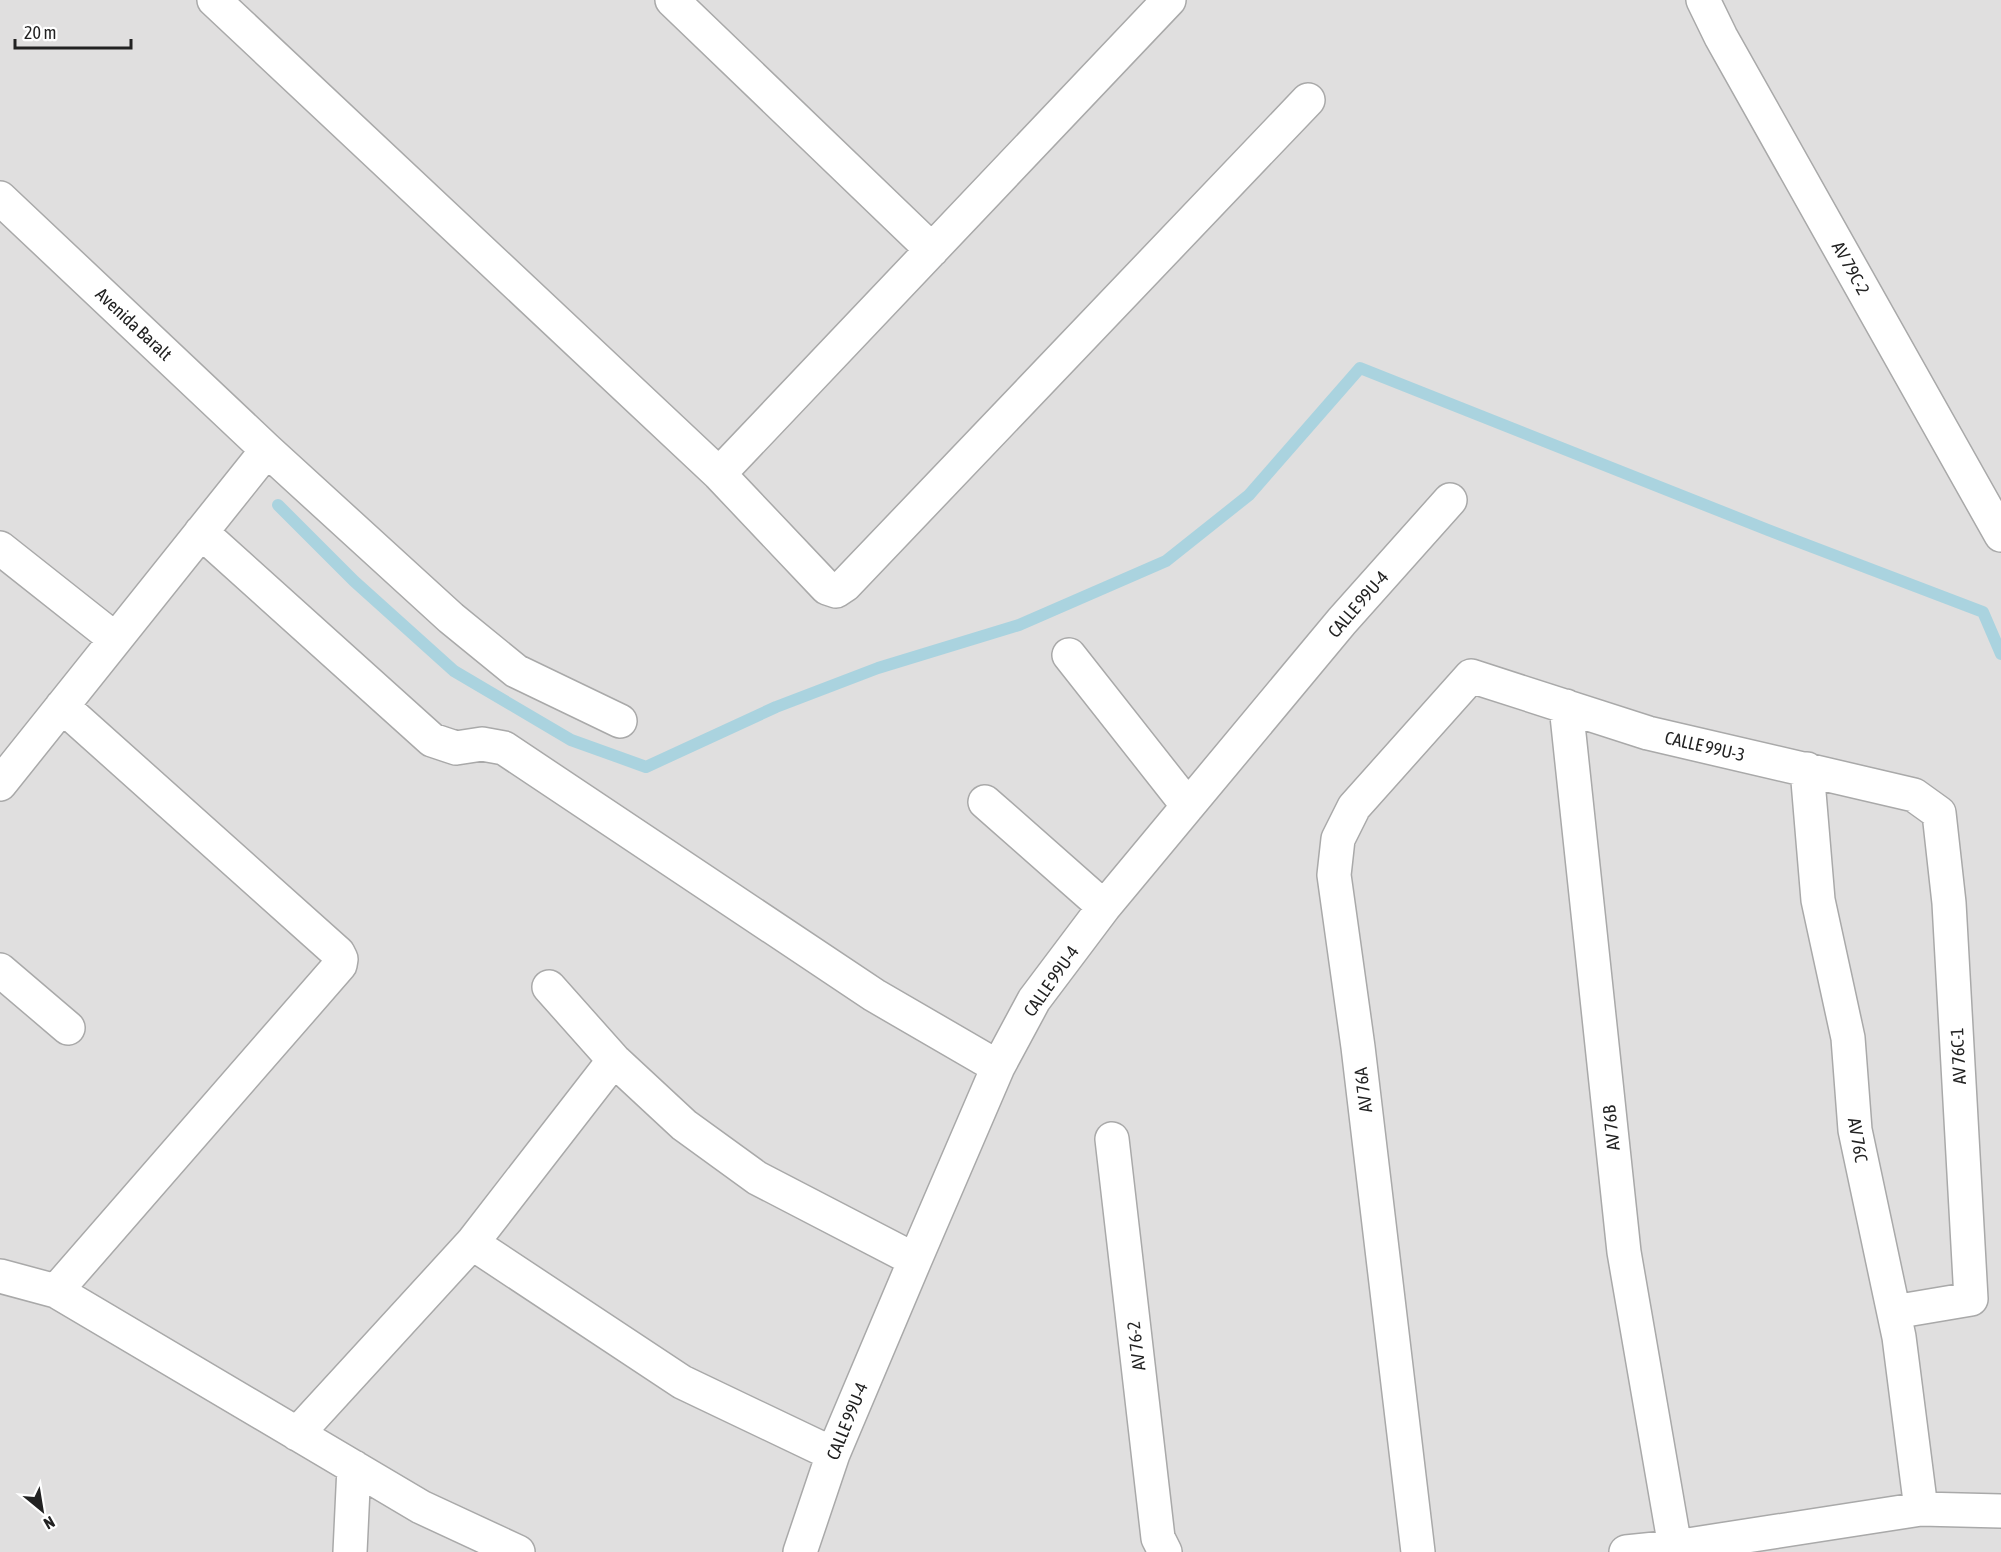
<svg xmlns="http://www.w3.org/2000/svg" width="2001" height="1552" viewBox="0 0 2001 1552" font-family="'Asap Condensed',sans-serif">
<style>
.residential{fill:#e0dfdf}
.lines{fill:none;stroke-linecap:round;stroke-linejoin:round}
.stream{stroke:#aad3df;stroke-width:12}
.street-casing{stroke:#a9a9a9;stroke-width:36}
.street{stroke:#fff;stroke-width:33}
.labels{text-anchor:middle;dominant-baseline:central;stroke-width:4.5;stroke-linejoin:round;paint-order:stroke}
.street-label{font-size:18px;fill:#222;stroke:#fff}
</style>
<rect width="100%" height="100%" fill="#f2efe9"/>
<!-- residential -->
<path class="residential" d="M0 0H2001V1552H0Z"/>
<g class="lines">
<!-- stream -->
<path class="stream" d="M278 505 354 581 454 671 571 740 646 767 776 707 878 668 1019 625 1166 561 1249 495 1360 368 1768 530 1983 612 2001 654"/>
<defs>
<path id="street" d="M214 0 719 474 827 588 836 591 845 585 1308 100
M672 0 932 250
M1703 0 1721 37 2001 535
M0 198 267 450 451 618 516 671 620 721
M719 474 1169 0
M201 532 432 740 456 748 482 744 504 748 874 995 998 1067
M0 548 115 639
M1069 655 1188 806
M1566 706 1624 1252 1675 1547
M1807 769 1818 900 1848 1038 1855 1130 1899 1337 1921 1509
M0 784 267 450
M985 802 1104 907
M0 970 68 1028
M549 987 614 1060 684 1125 757 1178 915 1260
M1112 1139 1158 1538 1165 1552
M472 1243 682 1382 833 1454
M0 1276 56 1291 421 1507 518 1552
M56 1291 340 965 341 959 338 953 62 706
M297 1434 472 1243 614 1060
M350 1552 354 1467
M800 1552 833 1454 915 1260 998 1067 1034 1000 1104 907 1188 806 1342 621 1450 500
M1418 1552 1358 1047 1334 875 1338 839 1354 807 1471 676 1648 733 1914 795 1939 813 1949 903 1971 1299 1894 1312
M1626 1552 1675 1547 1921 1509 2001 1511"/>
</defs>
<!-- street casing -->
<use href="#street" class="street-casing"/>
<!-- street -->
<use href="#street" class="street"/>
</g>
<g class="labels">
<!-- street labels -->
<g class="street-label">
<text transform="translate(1851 268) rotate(61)">AV 79C-2</text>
<text transform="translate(134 324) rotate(43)">Avenida Baralt</text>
<text transform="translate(1358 604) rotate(-49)">CALLE 99U-4</text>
<text transform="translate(1705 746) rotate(13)">CALLE 99U-3</text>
<text transform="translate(1051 981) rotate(-55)">CALLE 99U-4</text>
<text transform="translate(1958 1056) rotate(-93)">AV 76C-1</text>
<text transform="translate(1363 1090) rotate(-97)">AV 76A</text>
<text transform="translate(1611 1128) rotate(-96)">AV 76B</text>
<text transform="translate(1858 1140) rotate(80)">AV 76C</text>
<text transform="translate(1136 1346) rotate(-97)">AV 76-2</text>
<text transform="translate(847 1421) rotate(-68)">CALLE 99U-4</text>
</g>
</g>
<!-- north arrow -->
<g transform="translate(42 1510) rotate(150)" stroke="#ffffff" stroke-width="4.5" paint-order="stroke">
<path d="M0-4.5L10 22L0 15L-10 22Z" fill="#222222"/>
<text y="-9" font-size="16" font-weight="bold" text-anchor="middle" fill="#222222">N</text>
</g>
<!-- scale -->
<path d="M15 39v9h116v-9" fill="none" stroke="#222222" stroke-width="3"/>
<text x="24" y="39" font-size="18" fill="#222222" stroke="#ffffff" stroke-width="4.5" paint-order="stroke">20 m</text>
</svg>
